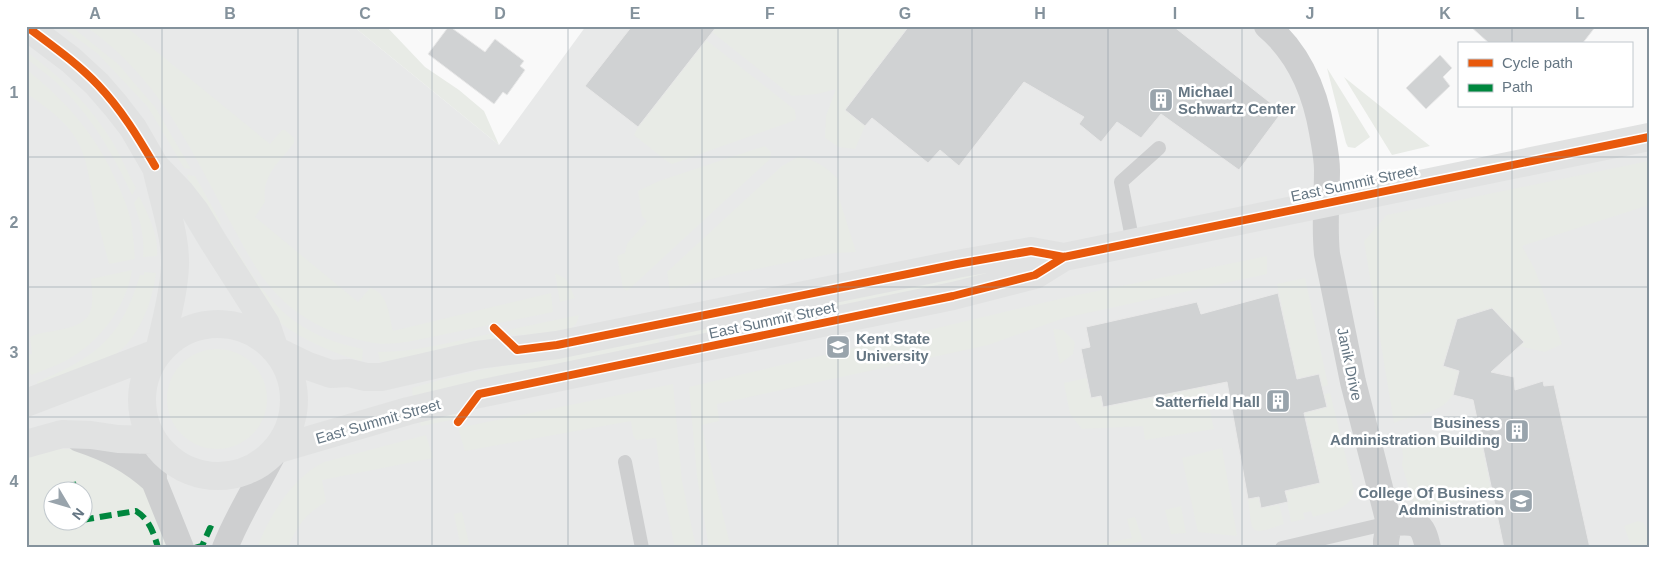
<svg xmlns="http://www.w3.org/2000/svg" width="1675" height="574" viewBox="0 0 1675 574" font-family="Arial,sans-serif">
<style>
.built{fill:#e8e9e9;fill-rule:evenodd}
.green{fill:#e8ebe6;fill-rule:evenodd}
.building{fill:#d0d2d3;stroke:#e8e8e8}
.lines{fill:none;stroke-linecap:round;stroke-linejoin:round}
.lane{stroke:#cecfd0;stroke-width:14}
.street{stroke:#cecfd0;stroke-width:26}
.secondary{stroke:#e1e2e2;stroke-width:28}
.quiet{stroke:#00873e;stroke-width:6;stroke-dasharray:12 6;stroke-linecap:butt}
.cycleway-casing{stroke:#fff;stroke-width:11}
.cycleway{stroke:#e8590c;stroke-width:8}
.grid{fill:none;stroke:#84929c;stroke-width:1;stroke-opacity:0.55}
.labels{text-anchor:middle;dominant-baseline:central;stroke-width:5;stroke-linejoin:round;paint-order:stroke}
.poi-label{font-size:15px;font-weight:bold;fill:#657683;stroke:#fff;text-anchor:end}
.street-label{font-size:15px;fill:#657683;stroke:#fff}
.neatline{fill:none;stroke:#84929c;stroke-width:2}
.grid-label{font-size:16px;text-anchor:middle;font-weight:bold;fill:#84929c}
</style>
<rect width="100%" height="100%" fill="#f9f9f9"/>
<!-- built -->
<path class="built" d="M26 26H353L499 145 586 26H1267L1296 59 1326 203 1649 137V548H26ZM52 492H82V522H52Z"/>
<!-- green -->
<path class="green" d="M61 26H71L119 65 134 83 155 107 191 169 184 168 148 107 98 54Z
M85 26H125L270 144 282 130H285L294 138V143C278 164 262 174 265 202L255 217 358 302 370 288C388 292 389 316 393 331L551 293 553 312 412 341C399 343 386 345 374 343 334 336 299 320 272 289 256 271 244 247 232 225 214 193 198 160 179 129 155 89 123 52 85 26Z
M353 26H386L425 67 459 90 484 111 499 145Z
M717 26H909L855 149 839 147 825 138 826 116 836 89 817 94 792 96 712 32Z
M706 40 795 110 796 120 672 164 668 162 634 135 638 127Z
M26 51C61 77 91 106 113 143 122 158 128 174 136 188L132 195C113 153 90 114 57 83 47 74 36 66 26 58Z
M1327 68 1370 137 1355 148 1348 147 1346 143Z
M26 69C67 102 97 136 118 185 123 196 128 208 131 221 133 233 134 246 135 259L109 264C104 244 98 224 94 204 89 181 88 158 75 137 63 118 44 106 26 93Z
M1344 77 1430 146 1392 155Z
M765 146 771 152 770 159 627 291 623 288 617 256 625 253 627 244 647 221 642 216 638 191 659 181Z
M798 157C815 159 826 167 838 179L837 192 856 252 835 253 727 275 670 290 667 272 782 166Z
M1649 161V205L1522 246 1535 270 1562 344 1545 352 1519 346 1492 308 1457 319 1443 366 1460 371C1458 378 1456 387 1453 394 1443 414 1413 414 1394 423L1364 241 1387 215Z
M187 175 195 176 221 223 213 229 196 199Z
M139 196C148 215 159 235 157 256L143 257C145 237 140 221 134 203Z
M231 240C266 301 291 334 363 349L362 361C338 356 287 333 271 314 253 293 238 268 221 246Z
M1267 256V274L1064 318 988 345 717 404 719 421 701 425 731 548H709L697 476 689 387 1068 297Z
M1036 265 676 343 673 331 917 281Z
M132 270C126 307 100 342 67 360 56 366 43 370 31 375L26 361V355L32 354 30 337C35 334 42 333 48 332 87 325 96 321 91 279Z
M144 272 156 273C152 305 137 344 107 360 86 371 62 380 40 389L37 382C97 357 121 338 140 275H144Z
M555 273 566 279 575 298 560 302Z
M1305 278 1328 385 1322 387 1319 374 1304 377 1298 384 1277 284Z
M579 315C578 321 576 325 571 328 560 335 521 335 507 335L503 331Z
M1053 329 1063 330 1075 342 1073 354 1060 364Z
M494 333 497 338 453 346 401 360 380 362 378 352C417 352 456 341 494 333Z
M658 334 660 346 413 399 412 388 457 375Z
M167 399a50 50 0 1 1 100 0a50 50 0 1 1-100 0Z
M1087 378 1091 398 1101 396 1103 407 1204 387 1214 429 1145 440 1143 426 1082 429 1070 414 1064 383Z
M673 384 682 481 696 548H675L661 482 656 438 636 440 633 435 631 421 465 451 458 428Z
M1330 393 1354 490C1350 511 1331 511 1313 517L1311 511 1303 513 1305 519 1291 522 1285 491 1320 483 1303 405 1309 403 1312 411 1327 407 1324 394Z
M464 409 456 419 421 426 419 421Z
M426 435 433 458 322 480 326 502C306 513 296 527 288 548H257C269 516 293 477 324 462Z
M1444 436 1481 444 1489 442 1491 452 1484 454 1492 495 1429 507H1419L1413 502 1402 465 1403 457 1402 447Z
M1222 448 1237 536 1198 532 1182 458Z
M58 449H75L138 475 173 548H26V458ZM52 492H82V522H52Z
M1259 497 1261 508 1279 504 1284 524C1248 536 1253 535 1248 499Z
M1181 506 1186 533 1171 534 1165 510Z
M462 512 470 548H461L454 514Z
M1135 517 1143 541 1113 548H1077L1132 538 1127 519Z
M1638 521 1644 523 1649 537V548H1632L1624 526Z"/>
<!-- building -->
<path class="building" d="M449 26 485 52 495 39 524 61 520 66 525 70 507 95 503 92 494 104 428 54Z
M632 26H717L638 127 585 86Z
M909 26H1173L1282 112 1239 170 1161 114 1141 138 1117 122 1101 142 1079 124 1084 117 1024 82 959 166 940 150 928 163 872 118 865 126 845 110Z
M1470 26H1596L1582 44H1490Z
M1440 55 1452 68 1443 77 1450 86 1426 109 1406 88Z
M1278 293 1297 379 1319 374 1327 407 1304 413 1320 483 1285 491 1288 502 1261 508 1259 497 1248 499 1227 382 1103 407 1101 396 1091 398 1081 349 1090 347 1086 327 1197 302 1201 314Z
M1492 308 1524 342 1491 372 1514 377 1515 390 1543 381 1544 386 1554 385 1590 548H1504L1473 400 1453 395 1459 371 1443 366 1457 319Z"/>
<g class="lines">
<!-- lane -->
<path class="lane" d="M1133 243 1121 182 1159 148
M625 462 642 548
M1282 548 1389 523"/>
<!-- street -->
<path class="street" d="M1267 26C1300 54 1315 91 1322 132 1324 144 1327 158 1327 170 1327 198 1324 226 1327 254L1353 382 1389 523 1386 541V548
M79 439C109 449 131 460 154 481
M153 440 154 481 181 548
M1389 523C1415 522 1422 519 1428 548
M225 548C238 514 259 483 275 450"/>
<!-- secondary -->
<path class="secondary" d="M26 26 71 60 97 84 116 106 133 128 155 166 181 193 195 211 213 241 266 324 275 350 308 366 331 374 349 373 366 377H381L477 355 557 345 957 264 1031 251 1064 257 1649 137
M142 400a76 76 0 1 1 152 0a76 76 0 1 1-152 0Z
M26 403 159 352C165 323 174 294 175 265 176 236 162 196 156 167
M26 444 62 434 91 435 118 439 153 440
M275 450 408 411 479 394 953 296 1035 275 1064 257"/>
<!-- quiet -->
<path class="quiet" d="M73 482 75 492
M82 520 136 511C149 519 154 533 158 548
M195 548 202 546 210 528 217 531"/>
<defs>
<path id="cycleway" d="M26 26C51 45 76 62 98 85 121 109 138 137 155 166
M494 328 517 350 557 345 957 264 1031 251 1064 257 1649 137
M458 422 479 394 953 296 1035 275 1064 257"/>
</defs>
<!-- cycleway casing -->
<use href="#cycleway" class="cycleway-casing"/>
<!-- cycleway -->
<use href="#cycleway" class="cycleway"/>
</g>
<!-- grid -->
<path class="grid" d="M162 26V548M298 26V548M432 26V548M568 26V548M702 26V548M838 26V548M972 26V548M1108 26V548M1242 26V548M1378 26V548M1512 26V44M1512 106V548M26 157H1649M26 287H1649M26 417H1649"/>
<!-- icons -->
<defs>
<symbol id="building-square" viewBox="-11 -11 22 22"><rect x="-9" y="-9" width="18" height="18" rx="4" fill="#99a4ac" stroke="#fff"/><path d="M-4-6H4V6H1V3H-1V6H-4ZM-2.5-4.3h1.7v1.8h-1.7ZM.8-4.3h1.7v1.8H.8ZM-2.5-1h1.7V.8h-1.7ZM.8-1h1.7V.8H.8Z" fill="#fff"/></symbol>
<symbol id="university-square" viewBox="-11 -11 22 22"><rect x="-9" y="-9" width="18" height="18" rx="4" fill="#99a4ac" stroke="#fff"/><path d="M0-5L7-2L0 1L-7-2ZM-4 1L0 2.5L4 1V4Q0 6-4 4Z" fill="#fff"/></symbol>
</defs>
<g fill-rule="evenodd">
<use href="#building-square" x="1147" y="86" width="28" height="28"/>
<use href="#university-square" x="824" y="333" width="28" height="28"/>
<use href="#building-square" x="1264" y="387" width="28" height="28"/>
<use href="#building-square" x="1503" y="417" width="28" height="28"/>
<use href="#university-square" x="1507" y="487" width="28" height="28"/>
</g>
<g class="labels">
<!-- poi labels -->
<g class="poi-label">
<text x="1178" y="91" text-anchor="start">Michael<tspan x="1178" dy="17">Schwartz Center</tspan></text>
<text x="856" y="338" text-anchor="start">Kent State<tspan x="856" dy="17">University</tspan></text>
<text x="1260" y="401">Satterfield Hall</text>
<text x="1500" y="422">Business<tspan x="1500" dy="17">Administration Building</tspan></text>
<text x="1504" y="492">College Of Business<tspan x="1504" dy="17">Administration</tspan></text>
</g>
<!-- street labels -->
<g class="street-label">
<text transform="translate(1354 183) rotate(-12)">East Summit Street</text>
<text transform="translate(772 320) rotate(-12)">East Summit Street</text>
<text transform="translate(1350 364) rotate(78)">Janik Drive</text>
<text transform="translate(378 421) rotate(-16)">East Summit Street</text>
</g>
</g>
<!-- border -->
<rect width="1675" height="574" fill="none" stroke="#ffffff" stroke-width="55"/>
<!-- legend -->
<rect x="1458" y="42" width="175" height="65" fill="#ffffff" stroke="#c1c8cd"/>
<rect x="1468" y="59" width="25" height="8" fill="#e8590c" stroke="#c1c8cd"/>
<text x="1502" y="68" font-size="15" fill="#657683">Cycle path</text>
<rect x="1468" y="84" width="25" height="8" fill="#00873e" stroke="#c1c8cd"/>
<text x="1502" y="92" font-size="15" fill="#657683">Path</text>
<!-- north arrow -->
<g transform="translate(68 506) rotate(128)"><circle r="24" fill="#ffffff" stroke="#c1c8cd"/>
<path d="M0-4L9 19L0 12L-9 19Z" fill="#99a4ac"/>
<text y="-8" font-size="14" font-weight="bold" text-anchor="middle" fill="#657683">N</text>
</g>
<rect x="28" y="28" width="1620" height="518" class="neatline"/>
<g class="grid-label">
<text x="95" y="19">A</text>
<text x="230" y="19">B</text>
<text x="365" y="19">C</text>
<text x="500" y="19">D</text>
<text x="635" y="19">E</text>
<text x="770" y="19">F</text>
<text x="905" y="19">G</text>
<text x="1040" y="19">H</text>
<text x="1175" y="19">I</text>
<text x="1310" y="19">J</text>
<text x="1445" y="19">K</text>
<text x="1580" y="19">L</text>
<text x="14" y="98">1</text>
<text x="14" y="228">2</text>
<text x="14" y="358">3</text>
<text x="14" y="487">4</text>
</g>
</svg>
